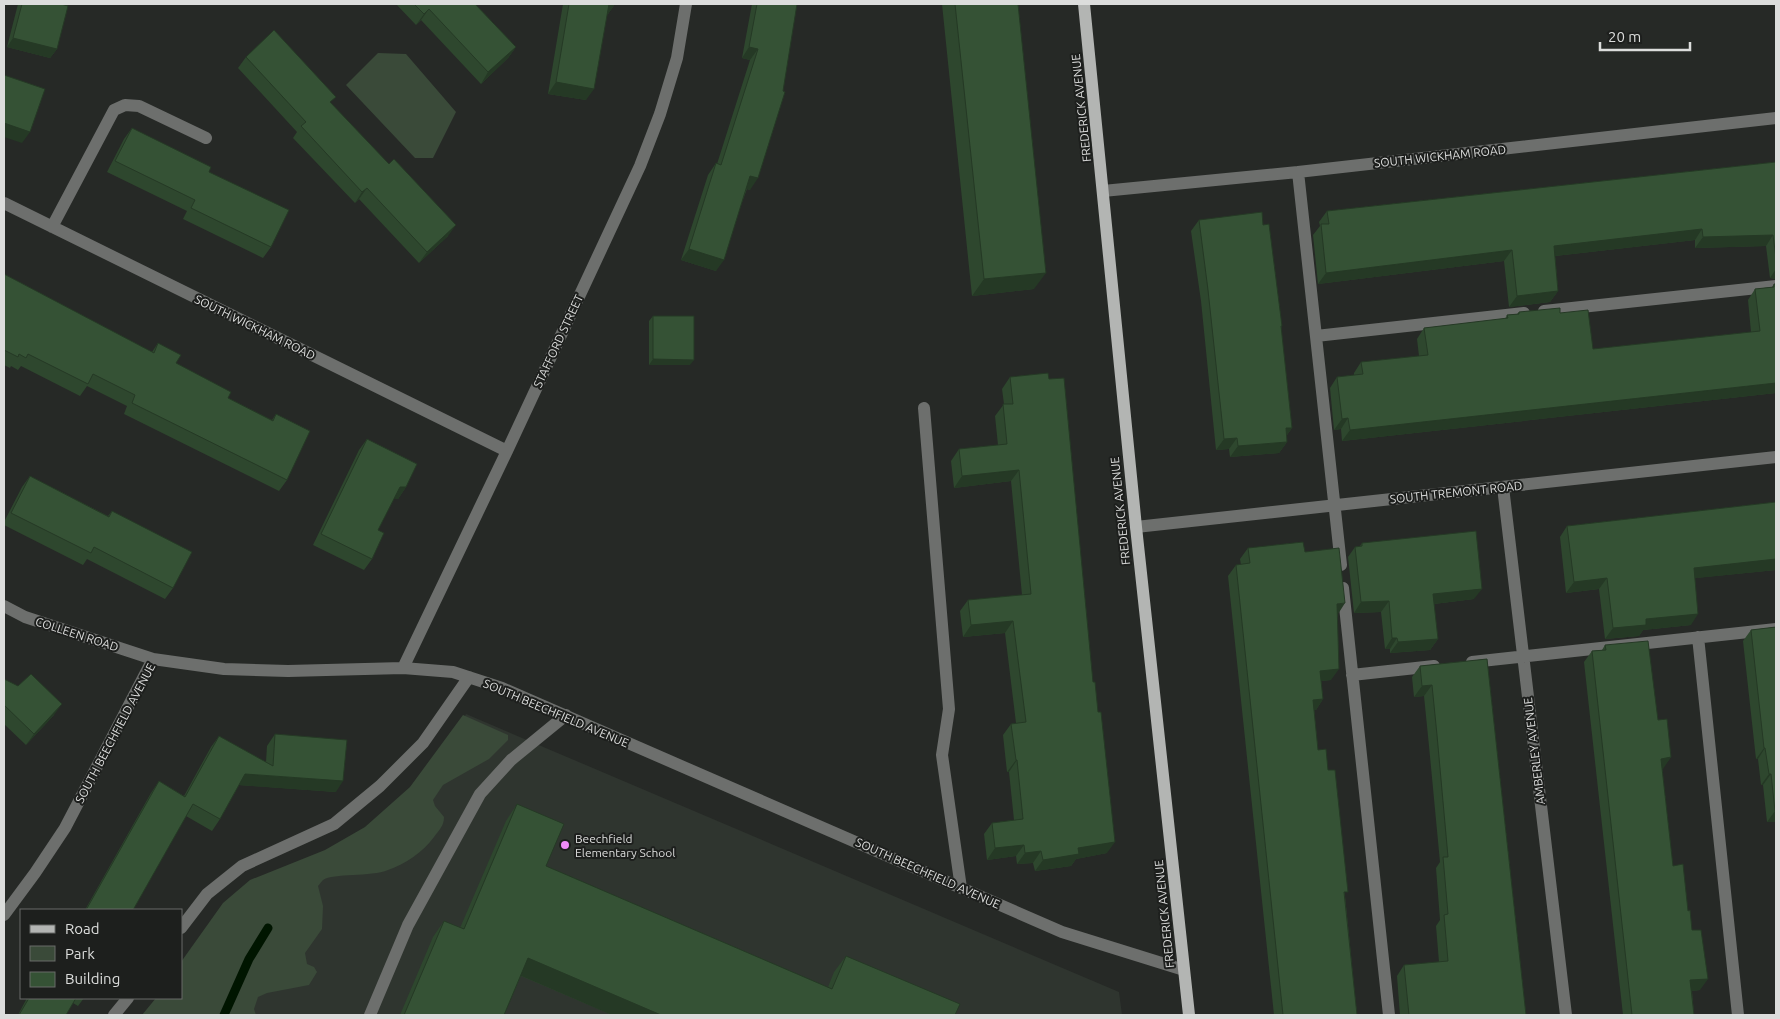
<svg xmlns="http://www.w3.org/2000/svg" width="1780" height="1019" viewBox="0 0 1780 1019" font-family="Ubuntu,sans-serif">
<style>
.built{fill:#2f352f}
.green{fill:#3a4a39}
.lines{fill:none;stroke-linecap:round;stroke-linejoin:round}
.stream{stroke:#001500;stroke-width:9}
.minor{stroke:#6d6f6d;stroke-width:12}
.major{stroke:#b3b5b3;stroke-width:12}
.wall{fill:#2e472e}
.shaded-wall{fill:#253925}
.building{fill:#355235;stroke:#253925}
.poi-dot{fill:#ef8bf7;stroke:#1d1f1d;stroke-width:2}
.labels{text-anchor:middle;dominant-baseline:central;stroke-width:4;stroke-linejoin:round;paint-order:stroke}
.street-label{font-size:12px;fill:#dcdddc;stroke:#1d1f1d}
.poi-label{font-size:12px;fill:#dcdddc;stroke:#1d1f1d;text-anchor:start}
</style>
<rect width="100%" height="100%" fill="#262926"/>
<!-- built -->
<path class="built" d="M466 714 1119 992 1122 1015H244L303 872 408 818Z"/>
<!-- green -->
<path class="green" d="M378 53 406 54 456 112 433 158H415L346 85Z
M463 715 508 735V740L489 759 443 785 433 800 435 806 444 817C444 826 439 830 434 837 423 852 405 864 388 870 371 877 333 873 323 880 322 881 319 885 318 886L323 906 322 929 305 953 307 964 314 967 317 972 309 985 267 993 258 997 254 1009 256 1015H142L156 998H181V962L223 903 250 880 325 850 365 827 410 787Z"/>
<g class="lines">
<!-- stream -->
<path class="stream" d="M224 1015 249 959 268 928"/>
<!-- minor -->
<path class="minor" d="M1298 172 1341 565
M1103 191 1298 172 1776 118
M4 203 507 451
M52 227 114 110 125 105 139 106 206 138
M1544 311 1776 286
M1316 336 1524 313
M924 408 949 709 942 755 961 888
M1503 487 1566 1015
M1136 527 1776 457
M1343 588 1389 1015
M4 606 25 617 153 659 224 669 288 671 403 668 453 672 502 688 1062 932 1184 970
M1698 637 1738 1015
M1472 662 1776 629
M403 668 507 451 640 166 660 114 677 58 686 4
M1352 675 1434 666
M4 915 35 873 65 828 153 659
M181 928 207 894 242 866 334 824 380 786 423 743 469 677
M114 1015 128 998
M370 1015 408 925 480 794 511 760 566 715"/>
<!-- major -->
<path class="major" d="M1084 4 1136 527 1189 1015"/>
</g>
<!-- wall -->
<path class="wall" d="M18 4H61L57 49 50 58 7 47Z
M396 4H475L516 47 508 58 481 84 421 20 416 25Z
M563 4H615L608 14H607L586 100 548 94Z
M752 4H797L750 190 747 189 716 271 681 260 708 175 716 163 717 164 750 60 742 58Z
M942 4H1018L1034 289 972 296Z
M246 57 331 103 448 236 419 263 359 199 355 203 293 138 297 132 238 68Z
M132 128 209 172 271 247 263 258 183 219 187 211 107 172 124 139Z
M1776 162V279L1770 278 1766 246 1695 248V240L1555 256 1558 291 1550 302 1509 307 1504 261 1318 284 1313 235 1320 226 1319 222 1327 211Z
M1199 220 1263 225 1282 326 1281 328 1292 428 1287 435V442L1279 453 1230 457 1229 449 1216 450 1201 301 1191 231Z
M4 274 152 352 158 343 176 363 228 398 272 420 276 414 287 480 279 491 124 414 127 406 87 386 80 396 21 366 18 370 11 366 10 368 4 365Z
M1774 284H1776V393L1342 441 1341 429 1334 430 1330 388 1337 377 1354 375V373L1361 362 1419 356 1417 339 1424 328 1505 319 1507 315 1517 314 1519 312 1560 313 1593 349 1751 332 1748 300 1755 289 1772 287Z
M653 316 690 365H649V321Z
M1010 377 1107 853 1076 859 1071 866 1035 871 1033 863 1017 864 1016 856 987 860 984 834 992 823 1014 820 1009 772H1007L1003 735 1011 724 1016 723 1005 633 963 637 960 611 968 600 1022 595 1011 481 954 488 951 461 959 449 998 445 995 416 1004 404 1002 389Z
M367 439 406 487 398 499 394 498 378 530 372 559 364 570 313 545 359 450Z
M30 476 108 516 112 511 173 588 165 599 87 559 83 565 4 525V522L22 487Z
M1776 502V570L1695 578 1691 625 1643 630 1639 636 1605 639 1599 589 1566 593 1560 537 1567 526Z
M1362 543 1474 599 1434 604 1438 639 1430 650 1390 653V649H1385L1381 612 1354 613 1348 557 1355 547 1360 546Z
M1248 548 1305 552 1338 614 1331 680 1321 681 1323 699 1316 710H1314L1318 750 1328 770 1345 896 1357 1015H1274L1228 576 1236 565H1241L1240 559Z
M1776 627V832L1775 822H1767L1763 785H1761L1758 759H1756L1743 641 1751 630Z
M1605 645 1658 720 1671 757 1662 769 1673 866 1688 911 1700 990 1692 991 1694 1015H1623L1584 662 1592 651 1602 650Z
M1487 659 1526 1015H1400L1397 976 1404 965 1439 962 1436 926 1440 920 1436 868 1440 862 1429 746 1424 696 1414 697 1412 677 1420 666Z
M4 679 54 715 26 745 4 724Z
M275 734 336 792 239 785 220 819 212 831 186 816 133 910H85L151 793 159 781 184 796 211 747 219 736 266 762 267 746Z
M517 804 546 866 828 987 834 972 846 956 955 1015H612L521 976 504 1015H400L433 937 444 921 460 928 506 821Z
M27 998H84L78 1006 73 1003 66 1015H18Z"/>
<!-- shaded-wall -->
<path class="shaded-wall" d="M608 4H615L608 14 601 13Z
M429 9 421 20 416 25 424 14Z
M13 38 57 49 50 58 7 47Z
M516 47 508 58 481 84 488 72Z
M749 47 758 49 750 60 742 58Z
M556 82 594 89 586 100 548 94Z
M4 123 30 132 22 143 4 137Z
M750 176 758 178 750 190 743 188Z
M367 188 359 199 355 203 362 192Z
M456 225 448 236 419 263 427 252Z
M1702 229 1695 240 1546 257 1554 246Z
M1773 235 1766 246 1695 248 1703 237Z
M689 249 724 260 716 271 681 260Z
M1512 250 1504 261 1318 284 1326 273Z
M1776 269V279L1770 278Z
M1046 273 1034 289 972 296 984 279Z
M1558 291 1550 302 1509 307 1517 296Z
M653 359 694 360 690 365H649Z
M1776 383V393L1342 441 1350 430Z
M1348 418 1341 429 1334 430 1342 419Z
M1286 428H1292L1284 439Z
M1237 438 1229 449 1216 450 1224 439Z
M1287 442 1279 453 1230 457 1238 446Z
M1019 470 1011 481 954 488 962 476Z
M400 487H406L398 499 392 498Z
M1776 559V570L1687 579 1694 568Z
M1607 578 1599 589 1566 593 1574 582Z
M1482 589 1474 599 1425 605 1433 594Z
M1389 601 1381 612 1354 613 1361 602Z
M1345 603 1338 614 1329 615 1337 604Z
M1698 614 1691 625 1643 630 1639 636 1605 639 1613 628 1646 619Z
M1013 621 1005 633 963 637 971 625Z
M1392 638H1397L1390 649H1385Z
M1438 639 1430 650 1390 653 1398 642Z
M1339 669 1331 680 1312 682 1320 671Z
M1432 685 1424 696 1414 697 1422 686Z
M1323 699 1316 710 1305 711 1313 700Z
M62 704 54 715 26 745 34 734Z
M1764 748H1765L1758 759H1756Z
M1671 757 1663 769 1653 770 1661 759Z
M1016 760H1017L1009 772H1007Z
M245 774 343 781 336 792 238 785Z
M1769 774H1771L1763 785H1761Z
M1775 811H1776V820L1775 822H1767Z
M1115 842 1107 853 1076 859 1071 866 1035 871 1043 860 1078 848Z
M1024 845 1016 856 987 860 995 848Z
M1041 851 1033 863 1017 864 1025 853Z
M528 958 661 1015H612L517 974Z
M1708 979 1700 990 1683 992 1690 980Z"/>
<!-- building -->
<path class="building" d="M22 4H61L68 6 57 49 13 38Z
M414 4H475L516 47 488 72 429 9 424 14Z
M569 4H609L594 89 556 82Z
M757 4H797L783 91 785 92 758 178 750 176 724 260 689 249 716 163 721 165 758 49 749 47Z
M955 4H1018L1046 273 984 279Z
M274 30 336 97 330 102 389 164 394 159 456 225 427 252 367 188 362 192 301 126 306 122 246 57Z
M4 75 45 89 30 132 4 123Z
M132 128 211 167 209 172 289 210 271 247 191 208 195 200 115 161Z
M1776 162V258L1773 235 1703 237 1702 229 1554 246 1558 291 1517 296 1512 250 1326 273 1321 224H1329L1327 211Z
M1262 212 1263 225 1269 224 1282 326H1281L1292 428H1286L1287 442 1238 446 1237 438 1224 439 1208 290 1199 220Z
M4 274 154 353 158 343 181 355 176 363 231 392 228 398 273 421 276 414 310 431 287 480 132 403 135 395 93 374 88 384 28 354 26 358 19 354 18 357 4 350Z
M1774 284H1776V383L1350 430 1348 418 1342 419 1337 377 1363 374 1361 362 1428 355 1424 328 1508 318 1507 315 1519 314V312L1560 308V313L1588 310 1593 349 1760 331 1755 289 1774 287Z
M653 316H694V360L653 359Z
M1048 373 1049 379 1064 378 1093 682H1095L1098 712H1101L1115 842 1078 848 1079 854 1043 860 1041 851 1025 853 1024 845 995 848 992 823 1023 819 1017 760H1016L1011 724 1026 722 1013 621 971 625 968 600 1031 594 1019 470 962 476 959 449 1007 444 1003 404H1013L1010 377Z
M367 439 417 464 406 487H400L378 530 384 533 372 559 321 534Z
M30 476 109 517 112 511 192 552 173 588 94 547 91 553 11 513Z
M1776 502V559L1694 568 1698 614 1646 619V625L1613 628 1607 578 1574 582 1567 526Z
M1476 531 1482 589 1433 594 1438 639 1398 642 1397 638H1392L1389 601 1361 602 1355 547 1362 546V543Z
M1303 542 1305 552 1339 548 1345 603 1337 604 1339 669 1320 671 1323 699 1313 700 1318 750 1326 749 1328 770H1335L1348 892H1344L1357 1015H1283L1236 565 1250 563 1248 548Z
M1776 627V811H1775L1771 774H1769L1765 748H1764L1751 630Z
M1648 641 1658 720 1667 719 1671 757 1661 759 1673 866 1683 864 1688 911 1690 910 1692 930H1701L1708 979 1690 980 1694 1015H1632L1592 651 1606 650 1605 645Z
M1487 659 1526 1015H1409L1404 965 1448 961 1444 915 1448 914 1443 857H1448L1437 735 1432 685 1422 686 1420 666Z
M31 674 62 704 34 734 4 705V679L18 686Z
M275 734 347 740 343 781 245 774 220 819 193 804 133 910H86L159 781 185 797 219 736 273 766Z
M517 804 564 824 546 866 832 989 846 956 960 1004 955 1015H661L528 958 504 1015H404L444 921 464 929Z
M29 998H76L66 1015H19Z"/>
<!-- markers -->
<circle class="poi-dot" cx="565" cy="845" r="5"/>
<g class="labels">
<!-- street labels -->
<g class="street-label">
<text transform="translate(1081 108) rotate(-96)">FREDERICK AVENUE</text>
<text transform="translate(1440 156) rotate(-6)">SOUTH WICKHAM ROAD</text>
<text transform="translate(255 327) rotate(26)">SOUTH WICKHAM ROAD</text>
<text transform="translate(558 341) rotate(-65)">STAFFORD STREET</text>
<text transform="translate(1456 492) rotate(-6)">SOUTH TREMONT ROAD</text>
<text transform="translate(1120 511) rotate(-96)">FREDERICK AVENUE</text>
<text transform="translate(77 634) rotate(18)">COLLEEN ROAD</text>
<text transform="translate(556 713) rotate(23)">SOUTH BEECHFIELD AVENUE</text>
<text transform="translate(115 733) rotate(-62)">SOUTH BEECHFIELD AVENUE</text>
<text transform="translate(1534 751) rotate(-97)">AMBERLEY AVENUE</text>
<text transform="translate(928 873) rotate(24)">SOUTH BEECHFIELD AVENUE</text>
<text transform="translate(1164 914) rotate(-96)">FREDERICK AVENUE</text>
</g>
<!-- poi labels -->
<g class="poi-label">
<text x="575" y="838">Beechfield<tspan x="575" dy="14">Elementary School</tspan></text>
</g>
</g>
<!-- border -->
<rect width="1780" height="1019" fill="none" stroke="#dcdddc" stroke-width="10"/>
<!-- legend -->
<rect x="20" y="909" width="162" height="90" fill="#1d1f1d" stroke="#696b69"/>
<rect x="30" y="925" width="25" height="8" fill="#b3b5b3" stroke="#696b69"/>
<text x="65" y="934" font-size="15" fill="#dcdddc">Road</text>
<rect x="30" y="946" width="25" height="15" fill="#3a4a39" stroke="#696b69"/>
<text x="65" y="959" font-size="15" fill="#dcdddc">Park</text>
<rect x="30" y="972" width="25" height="15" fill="#355235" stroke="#696b69"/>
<text x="65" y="984" font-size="15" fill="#dcdddc">Building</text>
<!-- scale -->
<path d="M1600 42v8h90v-8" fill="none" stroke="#dcdddc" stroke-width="2.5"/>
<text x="1608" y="42" font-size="15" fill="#dcdddc" stroke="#1d1f1d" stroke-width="4" paint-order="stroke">20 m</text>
</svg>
